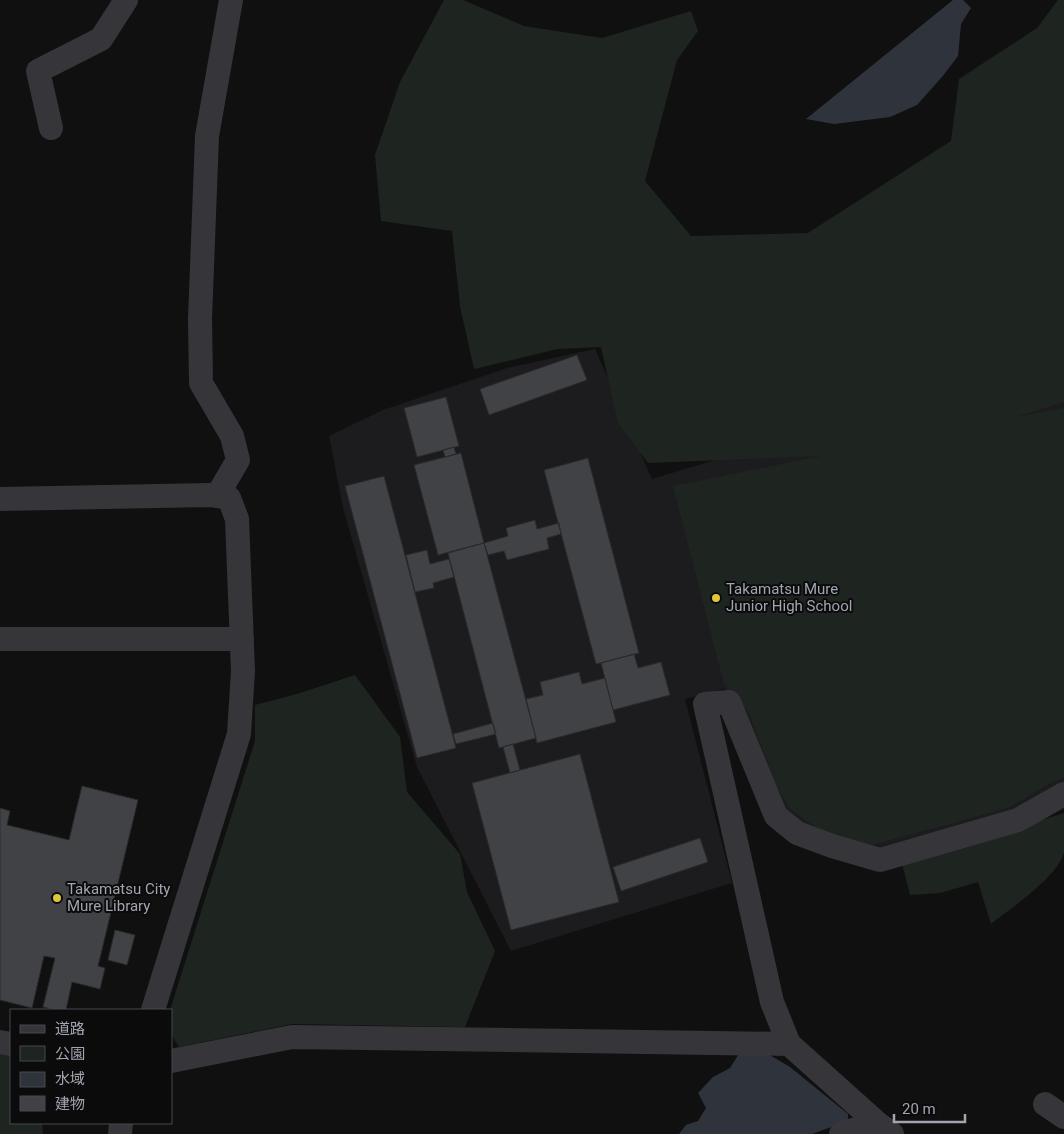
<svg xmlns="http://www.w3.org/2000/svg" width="1064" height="1134" viewBox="0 0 1064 1134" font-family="Roboto,'Noto Sans JP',sans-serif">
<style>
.built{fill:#1c1c1e}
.green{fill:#1e2521}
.water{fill:#2f343c}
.building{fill:#414246;stroke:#2a2a2d}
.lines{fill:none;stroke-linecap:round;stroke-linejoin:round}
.minor{stroke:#36363a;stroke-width:24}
.poi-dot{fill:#dec83a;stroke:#0b0b0c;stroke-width:2}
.labels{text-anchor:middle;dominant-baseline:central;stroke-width:4;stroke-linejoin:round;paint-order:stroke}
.poi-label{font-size:15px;fill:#a2a4b0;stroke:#0b0b0c;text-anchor:start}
</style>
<rect width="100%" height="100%" fill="#101011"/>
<!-- built -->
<path class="built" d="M595 349 652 479 1064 356V783L1011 812 873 849 789 818 743 712 724 689 685 699 732 883 511 951 417 767 343 508 329 436 383 410 507 368Z"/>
<!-- green -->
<path class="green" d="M444 0H463L524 26 602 38 691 11 698 31 677 60 645 181 691 236 808 233 951 141 959 79 1037 28 1058 0H1064V402L1016 417 1064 408V778L1054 781 1008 808 872 845 823 832 791 810 777 787 749 713 724 684 673 486 821 456 648 463 618 423 601 347 558 349 474 369 460 306 452 231 381 221 375 155 400 82Z
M355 675 400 737 407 792 460 854 467 892 495 951 465 1027 292 1024 179 1047 171 1034V1010H170L255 741V705L297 694Z
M1064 813C1064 825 1064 840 1064 852 1059 876 1011 908 991 924L978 882 940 893 910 895 902 863Z
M0 1050 11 1053V1123H42L43 1134H0Z"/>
<!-- water -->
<path class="water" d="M953 0H963L971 8 961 24 958 56 942 77 917 105 890 117 834 124 806 119Z
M740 1052 768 1054 790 1067 848 1114V1121L812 1134H679L686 1125 698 1121 706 1108 698 1093 713 1077 730 1068Z"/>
<!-- building -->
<path class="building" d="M577 355 587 380 489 415 480 389Z
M446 397 459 446 417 457 404 408Z
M454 447 456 454 445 457 443 450Z
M461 453 484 543 438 555 414 465Z
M588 458 639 653 596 664 544 470Z
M384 476 456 748 417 758 345 486Z
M535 520 537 529 559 523 561 534 547 538 549 549 507 560 504 551 488 555 484 543 508 536 506 528Z
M484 543 536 738 499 748 448 553Z
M427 550 430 564 449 559 454 577 433 583 434 588 415 592 406 555Z
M634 654 638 668 661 662 670 695 613 710 601 663Z
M579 672 582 684 605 678 616 722 537 743 526 699 543 695 540 682Z
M493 723 496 734 456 744 453 734Z
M513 744 520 770 510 773 503 747Z
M580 754 619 902 511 930 472 783Z
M82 786 138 800 98 966 105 968 100 989 72 982 66 1010H56L43 1007 55 958 44 956 32 1008 0 1000V808L10 811 7 825 69 840Z
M700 838 708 862 621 891 613 867Z
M115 930 135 935 127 965 108 960Z"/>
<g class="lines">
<!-- minor -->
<path class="minor" d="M51 128 38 71 101 39 126 0
M217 496 238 460 232 436 201 383 200 319 207 136 231 0
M0 499 210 495 229 498 237 519 243 671 239 734 153 1010
M0 639H242
M0 1042 11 1044
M171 1061 292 1037 789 1044
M1045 1104 1064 1117
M120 1134 121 1123
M841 1134 876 1122
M892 1134 876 1122 789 1044 772 1002 705 704 729 702 776 816 797 833 832 846 880 860 1018 820 1064 794"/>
</g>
<!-- markers -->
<g class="poi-dot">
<circle cx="716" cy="598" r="5"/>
<circle cx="57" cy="898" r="5"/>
</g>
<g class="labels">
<!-- poi labels -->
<g class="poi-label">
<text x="726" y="589">Takamatsu Mure<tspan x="726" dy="17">Junior High School</tspan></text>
<text x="67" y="889">Takamatsu City<tspan x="67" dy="17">Mure Library</tspan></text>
</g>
</g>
<!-- legend -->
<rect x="10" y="1009" width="162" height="115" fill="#0b0b0c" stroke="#47484e"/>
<rect x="20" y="1025" width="25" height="8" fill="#36363a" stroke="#47484e"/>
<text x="55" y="1034" font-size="15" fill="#a2a4b0">道路</text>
<rect x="20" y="1046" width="25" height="15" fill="#1e2521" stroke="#47484e"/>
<text x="55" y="1059" font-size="15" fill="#a2a4b0">公園</text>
<rect x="20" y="1072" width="25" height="15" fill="#2f343c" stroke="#47484e"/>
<text x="55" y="1084" font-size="15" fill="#a2a4b0">水域</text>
<rect x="20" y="1096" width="25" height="15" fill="#414246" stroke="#47484e"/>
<text x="55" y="1109" font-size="15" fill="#a2a4b0">建物</text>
<!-- scale -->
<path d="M894 1114v8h71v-8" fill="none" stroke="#a2a4b0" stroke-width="2.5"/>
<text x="902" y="1114" font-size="15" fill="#a2a4b0" stroke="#0b0b0c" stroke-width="4" paint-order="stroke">20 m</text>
</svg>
